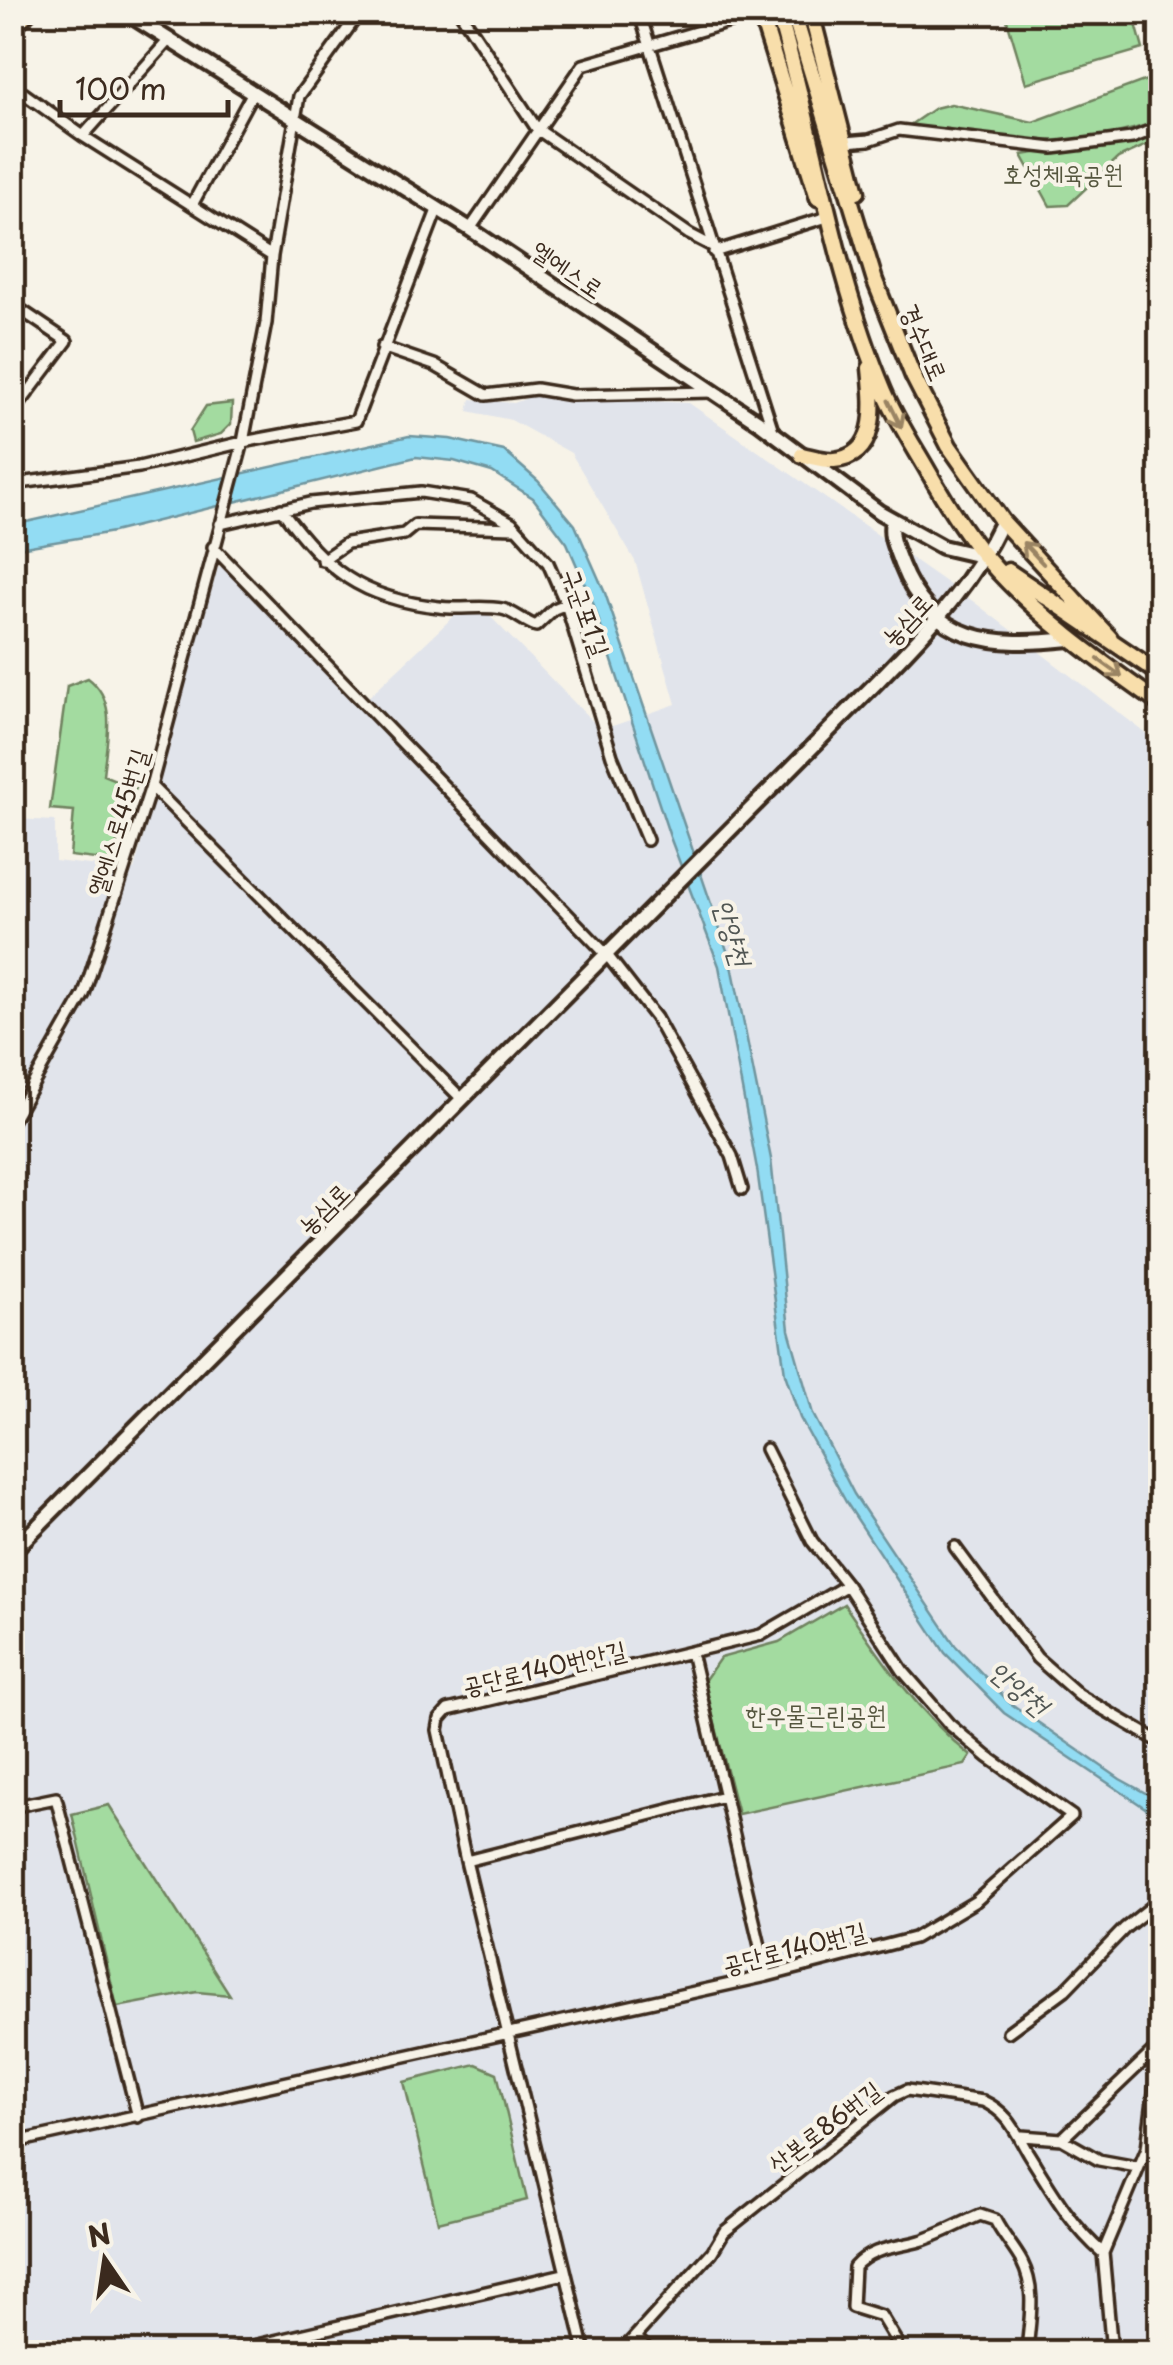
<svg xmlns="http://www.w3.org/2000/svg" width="1173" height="2365" viewBox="0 0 1173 2365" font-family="'Playpen Sans','Poor Story',sans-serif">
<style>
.built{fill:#e1e4eb}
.green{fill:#a3dba0;stroke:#6f825f;stroke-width:2.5}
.water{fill:#92dcf3;stroke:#6f959e;stroke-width:2.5}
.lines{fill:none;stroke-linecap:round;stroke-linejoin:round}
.street-casing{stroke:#3b2a1e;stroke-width:16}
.secondary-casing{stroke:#3b2a1e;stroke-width:20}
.primary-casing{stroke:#3b2a1e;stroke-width:21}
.street{stroke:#f7f3e8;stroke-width:9}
.secondary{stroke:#f7f3e8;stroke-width:12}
.primary{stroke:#f8deab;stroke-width:14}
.oneway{stroke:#9a8464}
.labels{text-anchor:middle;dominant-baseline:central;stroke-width:8;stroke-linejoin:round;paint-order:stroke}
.park-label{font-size:25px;fill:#55563e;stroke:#f7f3e8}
.street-label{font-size:25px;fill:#3b2a1e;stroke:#f7f3e8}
.water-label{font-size:28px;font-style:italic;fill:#515653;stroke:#f7f3e8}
</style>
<rect width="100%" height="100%" fill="#f7f3e8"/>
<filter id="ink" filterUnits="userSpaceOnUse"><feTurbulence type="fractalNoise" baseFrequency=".01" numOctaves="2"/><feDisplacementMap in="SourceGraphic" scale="20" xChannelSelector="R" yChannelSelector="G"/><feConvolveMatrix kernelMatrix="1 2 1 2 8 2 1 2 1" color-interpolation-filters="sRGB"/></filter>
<g filter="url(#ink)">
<!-- built -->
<path class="built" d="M535 395 689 403 974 602 1160 744V2352H13V819L55 821V861L134 870 218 567H225L360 705 455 615 488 614 601 730 676 704 635 561 571 453 511 420 468 411 471 399 514 403Z"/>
<!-- green -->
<path class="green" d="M1005 13H1133L1143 49 1026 83Z
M1160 75V120C1080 152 991 141 907 127L935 108 951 104 1033 122Z
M1160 127V139L1118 158 1068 205 1050 206 1022 155 1132 138Z
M232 403 231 424 221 434 193 442 190 431 206 406Z
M88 678C119 701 106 742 103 775L135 788 111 861 70 856 74 811 50 809 67 686Z
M844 1604C882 1660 918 1713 971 1756L965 1765 738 1814 704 1681 720 1658 779 1642Z
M109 1805 230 1995 197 1992 117 2007 72 1814Z
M476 2064 497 2073 527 2200 438 2222 404 2082Z"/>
<!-- water -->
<path class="water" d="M409 436 450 439 504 451 538 481 575 525 605 593 732 965 771 1159 789 1330 813 1414 854 1494 955 1645 1010 1703 1120 1779 1160 1801V1818L1004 1713 945 1653 846 1502 800 1418 785 1374 757 1169 719 966 670 837 593 603 567 543 533 498 492 472 454 461 416 457 113 532 13 549V525Z"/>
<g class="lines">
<defs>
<path id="street" d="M460 12 537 129 689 234 712 246
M639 12 774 434
M12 85 83 136 272 256
M83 136 168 41
M846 142 869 140 899 130 1053 148 1132 138 1160 127
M192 205 253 92
M470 229 583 65 760 13
M714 252 824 218
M12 304 67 341 12 414
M382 347 434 365 486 395 536 389 572 395 712 392
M12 484 139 467 243 442 356 421 437 210
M281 509C326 570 361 599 439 607 459 610 482 605 502 609 513 611 524 622 536 626L554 609 566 604
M220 524 310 503 421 492 471 500 512 523 548 563 566 604 612 756 647 840
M213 547 607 955 656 1018 732 1156 742 1189
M322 560 347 543 404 534 415 525 514 528
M151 786 461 1098
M12 1121 84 994 151 786 243 442 266 323 272 256 299 96 360 12
M955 1547 1037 1658 1079 1695 1160 1742
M691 1652 767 1976
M12 1807 56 1798 138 2117
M466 1861 724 1796
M1008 2032 1065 1990 1125 1928 1160 1900
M1022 2136 1062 2139 1099 2160 1137 2167
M1062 2139 1160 2045
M12 2143 767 1976 914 1938 976 1901 1072 1816 988 1757 949 1724 903 1671 847 1585 812 1541 766 1449
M1103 2253 1147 2148 1160 2045
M636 2337 650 2352
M896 2341 881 2316 852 2307 854 2267C872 2247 896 2248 920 2241 940 2235 961 2223 980 2215L995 2220C1003 2236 1014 2247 1022 2262 1037 2291 1029 2322 1027 2352
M227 2352 564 2274
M585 2352 466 1861 438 1730 440 1719 448 1710 761 1635 847 1585
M621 2352 712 2252 724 2232 894 2096 907 2090 983 2101C1009 2113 1015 2131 1028 2153 1050 2188 1071 2226 1103 2253L1112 2352"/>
<path id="secondary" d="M125 12 470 229 760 423 879 512 942 547 985 557
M892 520C889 538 895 547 901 564 932 644 994 647 1070 639
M12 1552 878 681C929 628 970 588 1002 521"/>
<path id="primary" d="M760 12 818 198
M778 12C815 137 833 271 884 391 896 419 913 445 928 471 945 501 964 533 987 559 1037 617 1098 660 1160 704
M793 12 875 281 913 376 949 446 1002 521 1110 638
M811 12 857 192
M12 28 28 12
M802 455C812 457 825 461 834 460 881 456 873 401 870 368
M1008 571 1160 674"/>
</defs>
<!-- street casing -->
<use href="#street" class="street-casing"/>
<!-- secondary casing -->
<use href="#secondary" class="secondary-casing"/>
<!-- primary casing -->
<use href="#primary" class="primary-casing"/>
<!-- street -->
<use href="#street" class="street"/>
<!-- secondary -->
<use href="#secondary" class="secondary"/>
<!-- primary -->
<use href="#primary" class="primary"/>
</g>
<!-- one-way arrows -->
<defs><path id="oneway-shaft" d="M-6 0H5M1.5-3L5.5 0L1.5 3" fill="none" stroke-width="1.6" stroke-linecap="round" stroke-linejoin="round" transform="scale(2.5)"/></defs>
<g class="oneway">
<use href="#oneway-shaft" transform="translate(895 414) rotate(64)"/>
<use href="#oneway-shaft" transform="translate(1033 553) rotate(-133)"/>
<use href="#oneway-shaft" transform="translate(1110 668) rotate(36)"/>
</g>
</g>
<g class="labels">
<!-- park labels -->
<g class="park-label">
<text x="1063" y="173">호성체육공원</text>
<text x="816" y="1714">한우물근린공원</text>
</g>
<!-- street labels -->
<g class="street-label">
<text transform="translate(568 269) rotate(34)">엘에스로</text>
<text transform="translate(925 342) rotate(67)">경수대로</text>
<text transform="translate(587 612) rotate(70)">구군포1길</text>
<text transform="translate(906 619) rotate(-47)">농심로</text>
<text transform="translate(117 822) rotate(-73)">엘에스로45번길</text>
<text transform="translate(323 1208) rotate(-45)">농심로</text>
<text transform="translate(544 1667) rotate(-13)">공단로140번안길</text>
<text transform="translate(794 1947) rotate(-14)">공단로140번길</text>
<text transform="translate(824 2126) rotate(-37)">산본로86번길</text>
</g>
<!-- water labels -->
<g class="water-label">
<text transform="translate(734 932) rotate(73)">안양천</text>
<text transform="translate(1020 1687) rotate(40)">안양천</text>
</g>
</g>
<!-- margin -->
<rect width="1173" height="2365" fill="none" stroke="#f7f3e8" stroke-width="50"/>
<rect x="25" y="25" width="1123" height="2315" fill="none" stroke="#3b2a1e" stroke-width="4" filter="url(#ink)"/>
<!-- north arrow -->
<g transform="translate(105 2260) rotate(347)" stroke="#f7f3e8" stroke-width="8" paint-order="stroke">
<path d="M0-8L18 38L0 25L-18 38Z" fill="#3b2a1e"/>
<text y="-15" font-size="28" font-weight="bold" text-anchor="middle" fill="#3b2a1e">N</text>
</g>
<!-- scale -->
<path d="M60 100v15h168v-15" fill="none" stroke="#3b2a1e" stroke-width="5"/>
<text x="75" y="100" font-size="30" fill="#3b2a1e" stroke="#f7f3e8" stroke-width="8" paint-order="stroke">100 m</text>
</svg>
